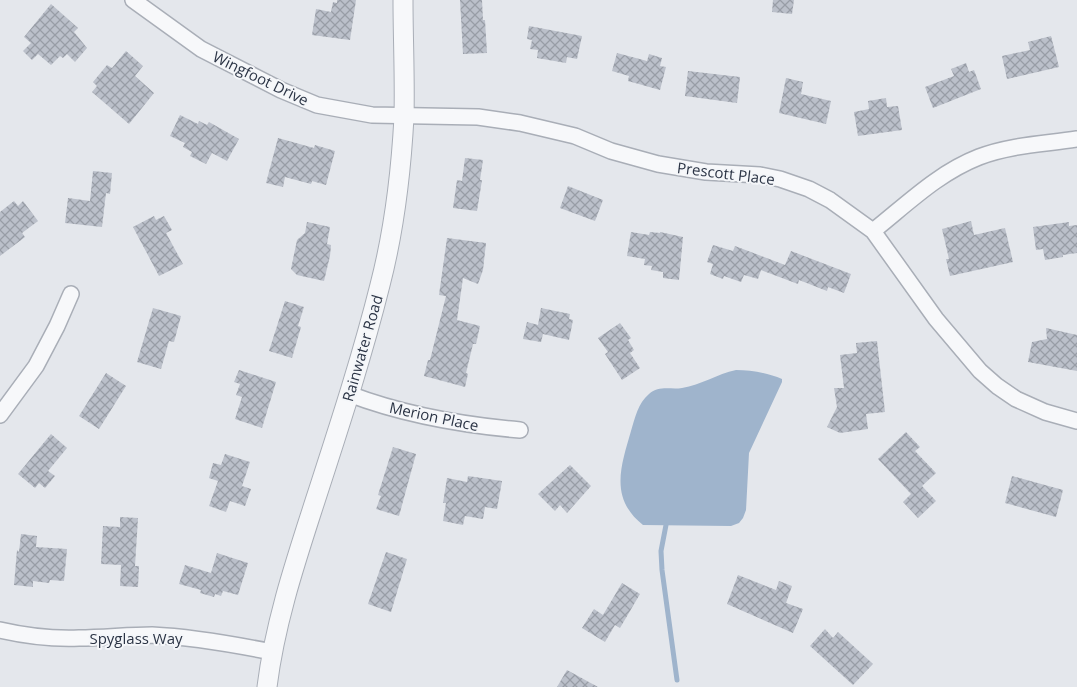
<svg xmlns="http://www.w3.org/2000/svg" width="1077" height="687" viewBox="0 0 1077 687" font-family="'Open Sans',sans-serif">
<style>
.water{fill:#9fb4cc}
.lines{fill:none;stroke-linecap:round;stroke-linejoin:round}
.stream{stroke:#9fb4cc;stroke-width:5}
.building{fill:url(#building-cross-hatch)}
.minor-casing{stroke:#a9aeb7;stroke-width:18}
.tertiary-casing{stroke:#a9aeb7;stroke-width:21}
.minor{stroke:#f7f8fa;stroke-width:15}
.tertiary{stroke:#f7f8fa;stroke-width:19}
.labels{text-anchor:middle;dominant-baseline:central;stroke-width:4;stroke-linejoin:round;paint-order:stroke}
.street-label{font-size:15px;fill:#2b3445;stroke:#f4f6f9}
</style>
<defs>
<pattern id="building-cross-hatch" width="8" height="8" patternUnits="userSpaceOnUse" patternTransform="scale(1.25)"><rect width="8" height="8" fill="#bbc0ca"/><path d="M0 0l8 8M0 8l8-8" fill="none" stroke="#989da6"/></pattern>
</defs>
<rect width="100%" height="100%" fill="#e4e7ec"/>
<!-- water -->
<path class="water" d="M736 370C751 370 768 373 782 379V382L749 453 746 510 743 518 739 523 731 526 643 525C609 498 621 466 631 431 635 418 638 403 649 394 659 385 671 390 682 388 701 385 717 374 736 370Z"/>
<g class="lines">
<!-- stream -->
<path class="stream" d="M666 525 661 551 662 570 677 680"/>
</g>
<!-- building -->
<path class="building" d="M337 0H356L350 40 312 35 316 9 331 12 333 2 337 3Z
M460 0H482L483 20H485L487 53 463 54Z
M773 0H794L792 14 772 12Z
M51 4 78 28 74 32 87 48 75 62 67 54 63 58 60 56 51 65 38 54 32 60 23 51 31 43 24 37Z
M529 26 582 36 577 59 567 57 566 63 537 58 538 50 530 49 532 40 527 39Z
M1051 36 1059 67 1007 79 1002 56 1030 50 1028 42Z
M126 51 143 66 135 76 154 93 129 124 92 92 97 86 93 82 107 65 112 68Z
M617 53 647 61 649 54 662 58 660 66 666 67 660 90 628 81 629 76 612 71Z
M966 63 969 72 974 70 981 89 933 108 925 87 954 76 951 69Z
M688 71 740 77 737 103 685 96Z
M786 78 803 82 801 94 831 101 826 124 779 113Z
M886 98 887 107 898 106 902 130 858 136 854 112 869 109 868 101Z
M180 115 198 124 199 121 207 125 209 122 239 139 227 161 212 153 206 164 190 156 192 152 183 147 185 143 170 136Z
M278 138 314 148 315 145 335 151 326 185 312 181 311 184 285 177 283 187 266 183Z
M465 158 483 160 480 180H482L477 211 453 208 457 180 462 181Z
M93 171 112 173 110 194 106 193 102 227 65 223 68 198 90 201Z
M568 186 603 200 595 221 560 208Z
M14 201 18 206 23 201 38 221 22 233 25 237 0 256V212Z
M154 216 156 220 164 216 172 230 166 233 183 264 159 276 133 227Z
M971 221 974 235 1005 228 1013 262 950 276 946 259H949L942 229Z
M307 222 330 227 327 244 331 245 330 256 324 281 297 275 291 269 297 240 305 233Z
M1069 222V226L1077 225V253L1063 255V257L1045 260 1043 249 1036 250 1033 227Z
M631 232 649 235 650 232 660 233V232L683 237 679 280 663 278V272L651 270 652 266 644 265 645 259 627 256Z
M447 238 486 243 483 270 478 284 463 278 457 320 480 326 476 344H473L466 373 468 374 465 387 424 376 428 360H430L446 296 439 295Z
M713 245 733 251 735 246 785 265 791 251 851 274 844 293 828 287 827 291 799 280 798 284 761 270 758 279 744 275 741 282 724 276 723 279 710 274 713 264 707 262Z
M285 301 304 307 298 326 301 327 292 358 269 351Z
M153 308 181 316 174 342 169 341 161 369 137 362Z
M541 308 570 314 569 319 573 320 569 340 543 334 541 342 523 339 527 322 538 325Z
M620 323 631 338 628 340 634 350 630 353 640 368 622 380 605 354 608 352 598 338Z
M1046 328 1077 335V371L1028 362 1032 342 1047 339Z
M877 341 885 412 866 414 868 429 840 433 827 427 837 407 834 388H844L840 355 857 353 856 343Z
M239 370 276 382 262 428 235 419 242 397 236 395 240 384 234 382Z
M106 373 126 386 99 429 79 416Z
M906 432 920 447 915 451 936 473 922 486 936 501 918 518 903 502 911 494 878 459Z
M51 434 67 448 48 471 55 476 45 488 39 483 35 488 18 474Z
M393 447 416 454 399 516 376 509 381 496 378 495Z
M225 454 250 462 242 486 251 489 245 506 230 501 226 512 209 506 218 481 209 478 213 463 221 465Z
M570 465 591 486 567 513 560 505 555 511 538 494Z
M468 476 502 481 497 509 485 507 483 519 465 516 463 525 443 521 446 503H443L447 478 467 482Z
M1012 476 1063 490 1056 517 1005 503Z
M120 517 138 518 135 566H139L138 587 120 586 121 565 101 564 103 526 120 527Z
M21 534 37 536 36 547 67 549 64 581 50 580 49 583 33 581V587L14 585 17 550 19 552Z
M386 552 407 559 391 612 368 604Z
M217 553 248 563 238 595 223 591 221 596 215 594 214 597 200 593 201 590 179 584 185 565 211 573Z
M738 575 776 590 779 581 792 586 786 603 803 609 793 633 727 604Z
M622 583 640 594 620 628 615 625 605 642 582 628 594 609 603 615Z
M825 629 833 638 838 632 873 664 853 685 810 646Z
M567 670 598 687H557Z"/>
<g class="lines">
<defs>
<path id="minor" d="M133 0 201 49 281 90 317 105 372 115 478 117 520 123 575 136 611 151 658 164 706 172 760 175 780 179 809 189 830 200 873 231 936 319 980 371 997 386 1016 399 1045 412 1077 421
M873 231C907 204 938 173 979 157 1010 145 1045 144 1077 139
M349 394C404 415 462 425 520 430
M0 415 36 366 57 326 71 294
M0 630C26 636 52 639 79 638 103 638 128 635 152 635 193 637 232 644 272 652"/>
<path id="tertiary" d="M267 687C275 622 296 560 316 498 339 427 362 357 380 285 394 231 401 173 404 117 405 78 403 39 403 0"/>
</defs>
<!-- minor casing -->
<use href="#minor" class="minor-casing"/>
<!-- tertiary casing -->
<use href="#tertiary" class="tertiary-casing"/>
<!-- minor -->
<use href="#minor" class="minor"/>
<!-- tertiary -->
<use href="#tertiary" class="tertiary"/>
</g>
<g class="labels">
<!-- street labels -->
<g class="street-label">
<text transform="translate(261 78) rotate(26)">Wingfoot Drive</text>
<text transform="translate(726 173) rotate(7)">Prescott Place</text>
<text transform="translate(362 348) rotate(-74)">Rainwater Road</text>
<text transform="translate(434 416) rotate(12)">Merion Place</text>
<text x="136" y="638">Spyglass Way</text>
</g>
</g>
</svg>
